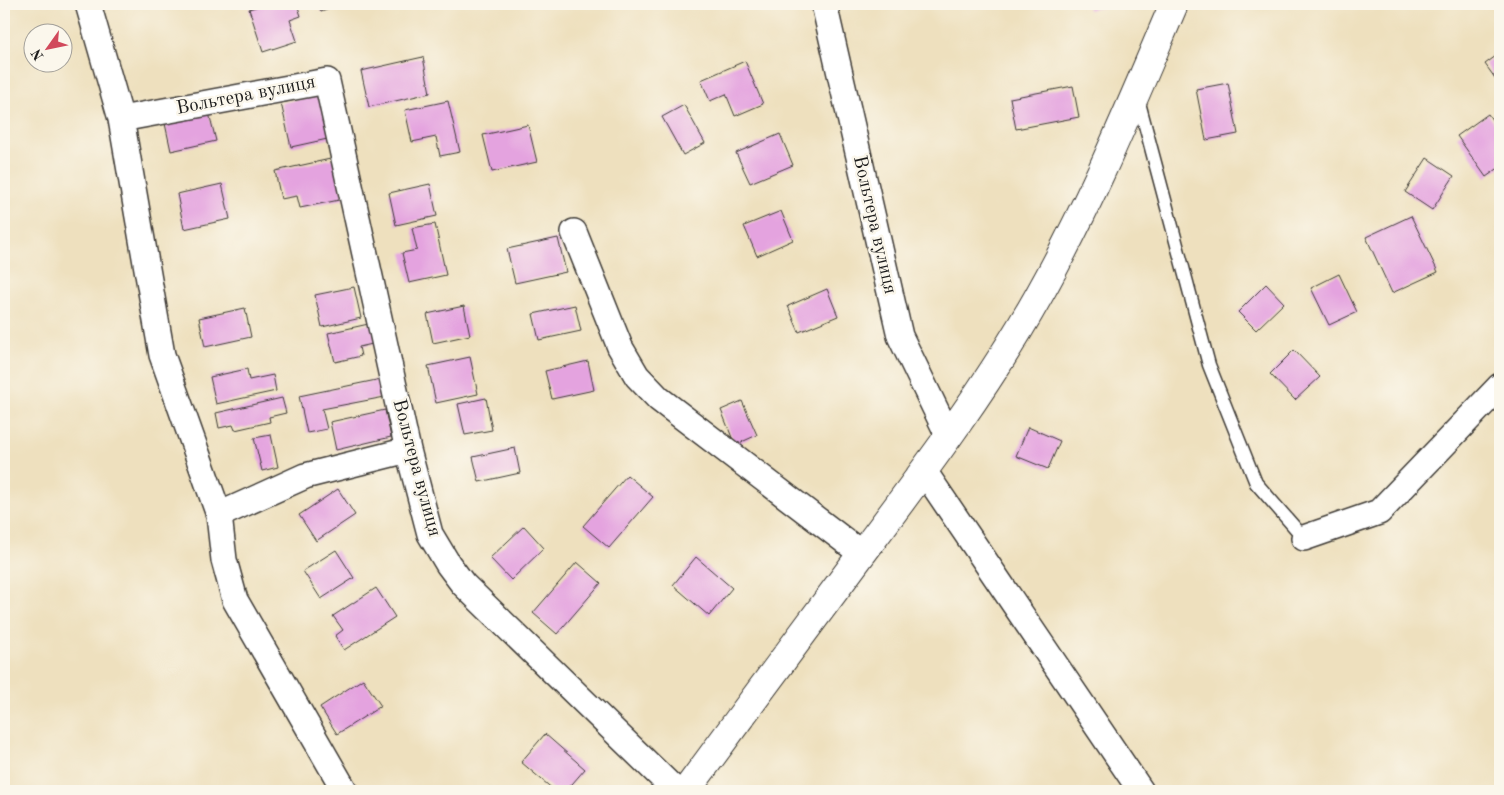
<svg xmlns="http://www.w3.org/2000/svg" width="1504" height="795" viewBox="0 0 1504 795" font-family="'Old Standard TT',serif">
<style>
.building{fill:#e4a3df}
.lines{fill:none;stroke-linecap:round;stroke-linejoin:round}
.lane-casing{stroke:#3c3934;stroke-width:15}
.street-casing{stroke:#3c3934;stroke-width:28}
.secondary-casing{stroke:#3c3934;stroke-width:30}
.lane{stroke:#fff;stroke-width:12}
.street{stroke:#fff;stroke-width:25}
.secondary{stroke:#fff;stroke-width:28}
.labels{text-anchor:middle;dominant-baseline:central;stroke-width:5;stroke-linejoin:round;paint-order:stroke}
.street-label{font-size:19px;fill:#1c1c1c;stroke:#fbf7ec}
</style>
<rect width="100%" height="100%" fill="#fbf7ec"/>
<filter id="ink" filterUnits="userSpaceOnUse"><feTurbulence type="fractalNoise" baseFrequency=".02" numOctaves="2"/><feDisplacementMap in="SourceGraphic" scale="10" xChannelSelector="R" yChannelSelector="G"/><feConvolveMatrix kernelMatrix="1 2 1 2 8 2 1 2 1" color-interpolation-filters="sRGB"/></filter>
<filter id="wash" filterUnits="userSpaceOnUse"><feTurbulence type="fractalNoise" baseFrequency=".0096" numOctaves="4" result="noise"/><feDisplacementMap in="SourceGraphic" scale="20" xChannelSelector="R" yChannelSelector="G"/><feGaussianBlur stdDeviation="1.12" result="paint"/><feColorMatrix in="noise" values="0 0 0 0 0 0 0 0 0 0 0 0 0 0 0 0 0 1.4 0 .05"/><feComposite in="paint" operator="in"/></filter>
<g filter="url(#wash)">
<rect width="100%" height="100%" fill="#eee0be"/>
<g id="blocks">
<!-- building -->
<path class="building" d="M265 4H297L301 16 290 20 297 41 263 52 249 9Z
M318 4H343L321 12Z
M1087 4H1118V5L1088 10Z
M1500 53V85L1485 64Z
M423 57 430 93 369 107 361 71Z
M745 61 763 104 735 116 726 94 710 101 701 80Z
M1228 83 1238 134 1206 140 1196 89Z
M1073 86 1079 117 1016 129 1010 98Z
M323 94 332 138 291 147 281 103Z
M448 101 460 152 440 156 436 137 412 142 405 110Z
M684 105 705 143 683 155 662 117Z
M208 109 216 141 171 151 164 119Z
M1488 114 1500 131V167L1486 177 1457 136Z
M528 125 537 162 492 172 483 135Z
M780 134 793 165 750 183 736 153Z
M335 158 344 199 300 208 297 196 281 199 275 171Z
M1427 158 1454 176 1432 210 1405 192Z
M222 184 230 219 184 229 177 194Z
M430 184 437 216 396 225 389 193Z
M781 211 793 240 757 256 744 226Z
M1411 216 1438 272 1392 293 1366 237Z
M435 224 446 275 409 283 402 253 417 250 412 228Z
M558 238 566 272 515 283 507 249Z
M1339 274 1357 312 1329 325 1311 288Z
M1266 284 1284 303 1256 330 1238 312Z
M354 287 361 318 322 327 315 295Z
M827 289 838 316 799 332 788 306Z
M575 305 581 331 539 340 533 314Z
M464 306 470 335 433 343 427 314Z
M245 308 251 337 205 347 199 318Z
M373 323 377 343 359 347 361 356 335 362 328 333Z
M1294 350 1320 377 1295 400 1270 374Z
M470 357 478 394 436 403 428 366Z
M588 361 594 390 552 399 545 371Z
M247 369 249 380 273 375 276 391 216 404 210 377Z
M386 378 390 396 322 409 327 429 307 433 299 396Z
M282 398 286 413 269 417 270 422 235 430 233 425 219 428 216 413Z
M486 398 492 430 465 435 458 404Z
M742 401 757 435 735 445 721 410Z
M385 410 391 437 336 450 330 422Z
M1028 427 1060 441 1048 469 1016 456Z
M271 435 278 467 262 471 254 438Z
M515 448 520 473 479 482 473 457Z
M627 475 653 497 609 548 583 526Z
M338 489 355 515 316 541 299 515Z
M524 526 544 548 511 580 490 558Z
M336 550 354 578 321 599 303 571Z
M696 557 732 588 709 616 673 585Z
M577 562 601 583 557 634 533 613Z
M376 588 395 617 344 650 335 636 343 630 333 616Z
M363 679 381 706 337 734 320 707Z
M545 734 585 769 566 791H555L521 762Z"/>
</g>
</g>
<g filter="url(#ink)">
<use href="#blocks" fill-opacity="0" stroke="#3c3934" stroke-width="1"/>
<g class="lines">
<defs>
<path id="lane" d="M1138 99 1209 365 1256 483 1304 538"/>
<path id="street" d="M88 4 121 119
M824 4 900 336 949 437
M574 232 620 347 637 376 659 399 862 554
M924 471 1141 791
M219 515 305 476 408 450
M1304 538 1379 512 1500 386
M345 791 235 600 224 560 219 515 162 355 121 119 327 81 408 450 430 534 448 564 463 584 676 791"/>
<path id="secondary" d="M686 791C744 712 803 633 861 555 924 471 987 388 1038 297 1091 203 1132 102 1174 4"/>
</defs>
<!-- lane casing -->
<use href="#lane" class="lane-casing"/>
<!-- street casing -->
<use href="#street" class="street-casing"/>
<!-- secondary casing -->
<use href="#secondary" class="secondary-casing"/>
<!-- lane -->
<use href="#lane" class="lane"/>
<!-- street -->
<use href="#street" class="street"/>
<!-- secondary -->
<use href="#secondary" class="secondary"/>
</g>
</g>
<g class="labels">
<!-- street labels -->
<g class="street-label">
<text transform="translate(246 96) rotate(-11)">Вольтера вулиця</text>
<text transform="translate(874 225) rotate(77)">Вольтера вулиця</text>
<text transform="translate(416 468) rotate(75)">Вольтера вулиця</text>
</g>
</g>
<!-- margin -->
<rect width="1504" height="795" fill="none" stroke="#fbf7ec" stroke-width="20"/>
<!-- north arrow -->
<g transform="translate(48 48) rotate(237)"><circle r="24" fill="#fbf7ec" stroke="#a29f99"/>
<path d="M0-4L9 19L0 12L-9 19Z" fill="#d1495b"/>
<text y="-8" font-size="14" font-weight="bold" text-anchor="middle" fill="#1c1c1c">N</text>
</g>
</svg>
